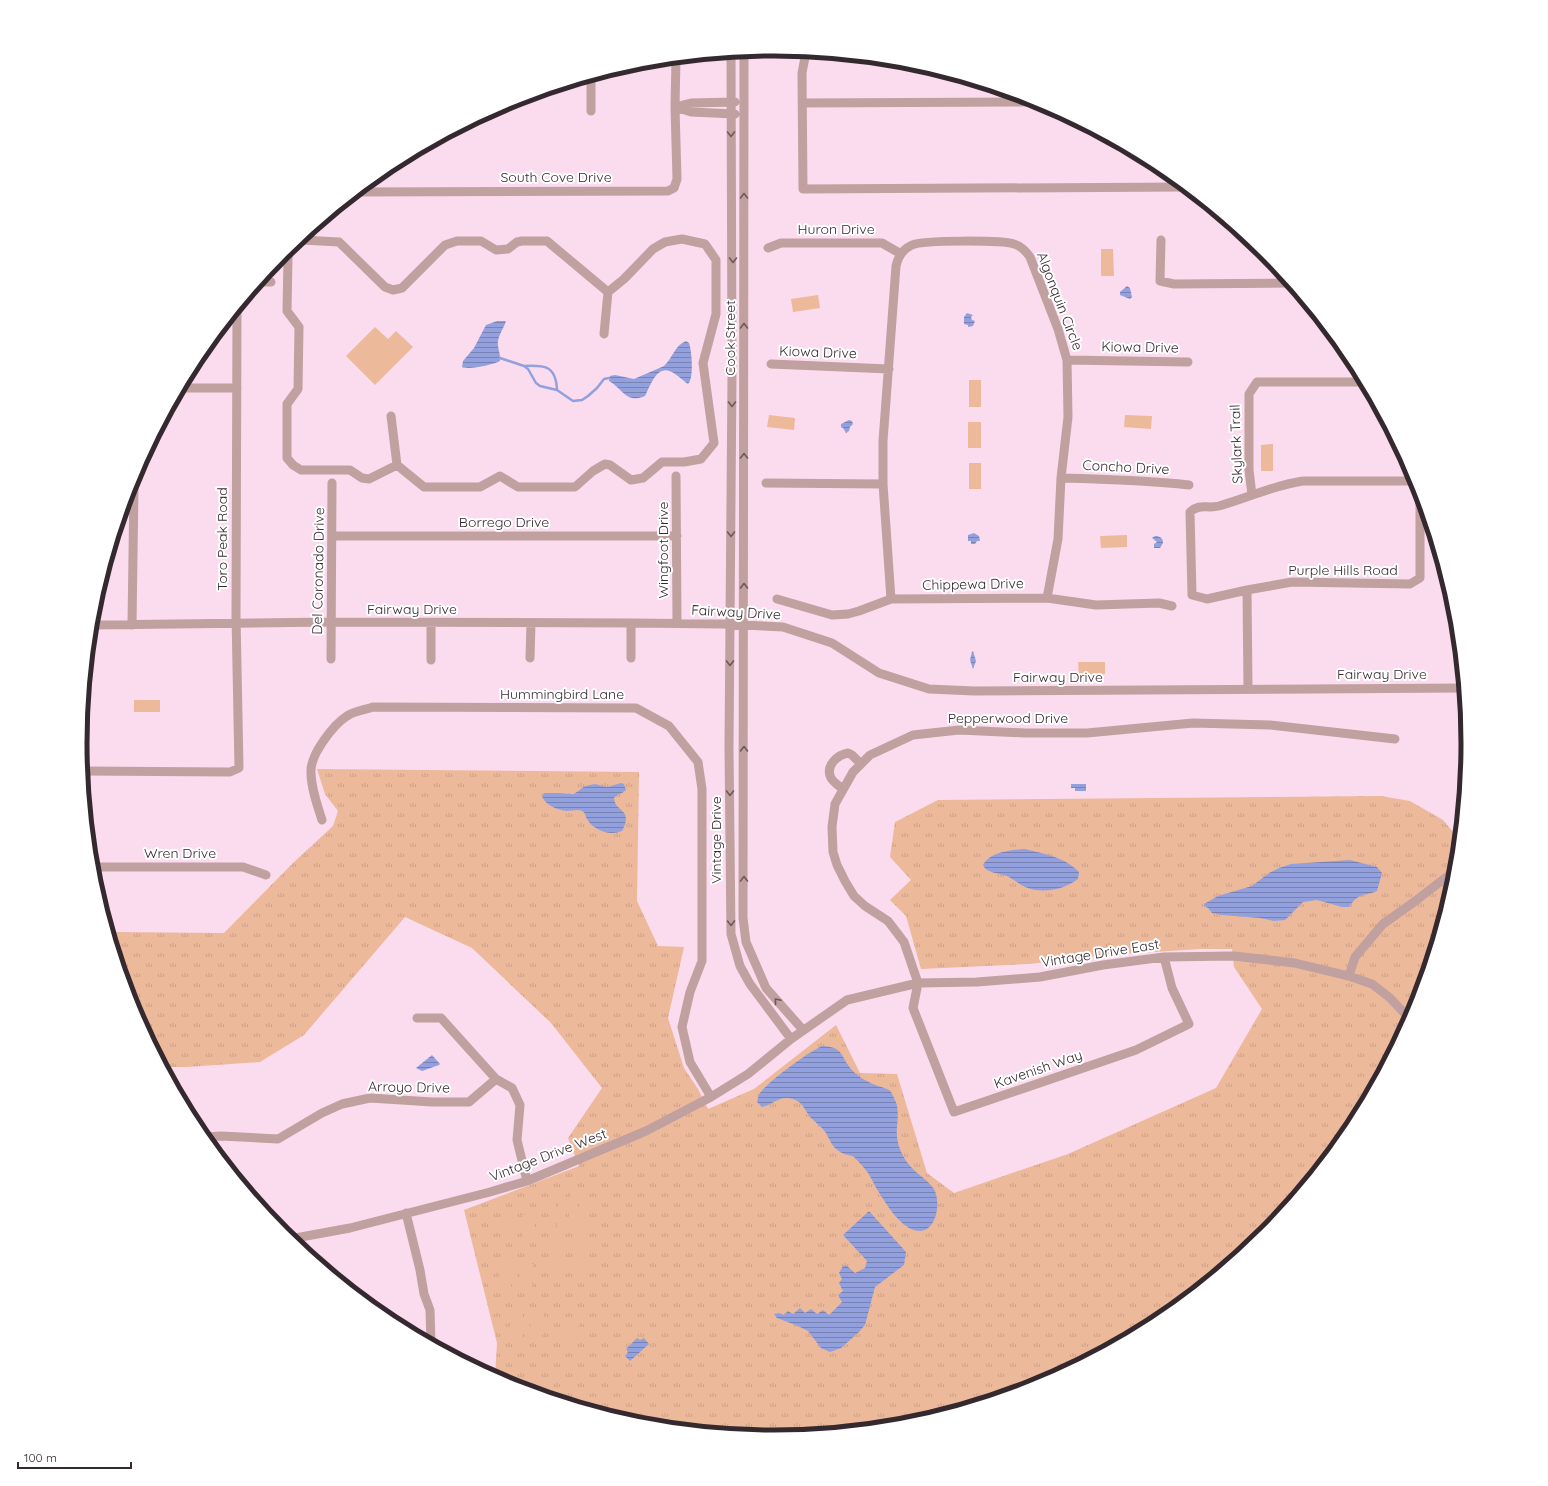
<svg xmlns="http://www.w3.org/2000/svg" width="1548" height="1486" viewBox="0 0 1548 1486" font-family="Quicksand,sans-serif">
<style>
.grass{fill:url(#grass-tufts)}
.park{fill:#edb99b}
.water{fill:url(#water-rules)}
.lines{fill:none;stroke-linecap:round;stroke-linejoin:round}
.stream{stroke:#92a1dd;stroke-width:2.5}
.minor{stroke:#c1a0a0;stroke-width:9}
.oneway{stroke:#6d595d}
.labels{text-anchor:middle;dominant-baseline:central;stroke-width:4;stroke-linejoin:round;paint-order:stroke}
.street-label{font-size:14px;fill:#352930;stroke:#fff}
.rim{fill:none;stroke:#352930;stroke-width:5}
</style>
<defs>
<pattern id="grass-tufts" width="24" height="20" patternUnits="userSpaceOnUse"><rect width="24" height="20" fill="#edb99b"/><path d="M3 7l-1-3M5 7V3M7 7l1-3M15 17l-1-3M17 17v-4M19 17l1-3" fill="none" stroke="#cc9f86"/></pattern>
<pattern id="water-rules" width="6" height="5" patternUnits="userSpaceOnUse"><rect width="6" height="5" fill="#92a1dd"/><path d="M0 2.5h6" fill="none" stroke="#7883b4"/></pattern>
</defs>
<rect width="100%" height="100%" fill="#fbdbee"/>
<!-- grass -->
<path class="grass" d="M317 769 639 772 637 901 658 946 684 947 668 1018 684 1068 698 1089 708 1109 754 1089 836 1025 860 1073 897 1074 927 1173 954 1193 1068 1154 1216 1088 1262 1009 1234 967 1232 949H1200L1106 955 1029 964 921 969 906 916 890 900 911 880 890 857 895 822 938 800 1381 796 1410 801 1443 820 1459 839 1455 879 1415 1009 1351 1129 1265 1234 1159 1320 1039 1384 909 1424 774 1437 638 1424 508 1384 495 1377 497 1343 464 1210 579 1166 568 1138 602 1088 551 1023 472 948 405 917 304 1035 260 1062 187 1067H164L133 1008 109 932 224 933 293 863 333 826 338 811 325 794Z"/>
<!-- park -->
<path class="park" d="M1101 249H1113L1114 276H1101Z
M818 295 820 308 793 312 791 299Z
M375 327 388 339 396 331 413 347 375 385 346 356Z
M969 380H981V407H969Z
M769 415 795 418 794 430 767 427Z
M1125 415 1152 416 1151 429 1124 427Z
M968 422H981V448H968Z
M1273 444V471H1261V445Z
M969 463H981V489H969Z
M1127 535V547L1101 548 1100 536Z
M1078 662H1105V674L1079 675Z
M134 700H160V712H134Z
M550 1191 557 1192 556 1207 549 1206Z
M559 1192H566L565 1207H558Z
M570 1192H577V1208L570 1207Z
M579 1193H587L586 1208H579Z
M549 1211H556L555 1227 548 1226Z
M558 1211 565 1212V1227H557Z
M569 1212H576V1227H569Z
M578 1212 586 1213 585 1228H578Z
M502 1214H515L513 1241 501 1240Z
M523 1215H535L534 1242 522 1241Z
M554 1242 566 1243 565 1269H552Z
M574 1243H587L585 1270H573Z
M500 1262H512L511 1289 499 1288Z
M521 1263 533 1264 532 1290H519Z
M511 1311H523L522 1338 509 1337Z
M531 1312H544L542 1339 530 1338Z
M566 1320 579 1321 577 1348 565 1347Z"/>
<!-- water -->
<path class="water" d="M1127 286 1130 288 1132 297 1130 299 1120 295V292Z
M967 313 973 315 971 317 972 320 975 321 973 326 968 327V325L964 324V317Z
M497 321H506C504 328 499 334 498 341 497 348 501 354 500 361 492 365 469 370 462 367L463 361 474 348 486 325Z
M686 341 689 343C692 351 694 379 688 384 683 381 680 377 675 374 658 361 651 384 645 396 626 404 623 389 609 381L610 376 615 375 634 379 664 366C672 359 675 345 686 341Z
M849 420 852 421 853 424 850 427 849 431 846 433 843 428 841 427V424Z
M974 533 979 536 980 541H977L975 544H971V541H968V535Z
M1155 536C1160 536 1163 538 1163 543L1160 548H1154V544L1157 542 1152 538Z
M973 651 976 661 973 669 970 660 972 652Z
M621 783 624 784 626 790C622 794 617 794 614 798 615 813 634 808 622 831 610 836 594 831 587 819 585 816 586 813 582 811 578 809 572 811 567 811 557 810 545 805 542 796L544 793H561L569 794H574L585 786 595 784 607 787Z
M1071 784H1086V791H1075V788H1071Z
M1025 849C1044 854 1065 857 1079 872L1078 879C1064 890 1042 894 1025 887 1019 884 1013 879 1007 876 999 873 986 873 983 865 990 852 1011 850 1025 849Z
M1350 860 1377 867 1382 873 1377 891C1364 897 1360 891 1349 907H1342L1317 900 1303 902 1285 920 1274 921 1260 918 1222 915 1212 913 1208 908 1204 906V904L1218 896 1252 886 1269 873 1279 868 1291 864Z
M822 1046C845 1047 840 1057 852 1070 859 1078 868 1082 878 1086 881 1087 886 1088 889 1090 891 1091 893 1095 894 1098 899 1107 898 1116 897 1127 895 1147 905 1164 921 1176 926 1180 932 1185 935 1191 942 1209 933 1241 909 1228 894 1219 884 1200 875 1186 872 1180 869 1173 864 1168 861 1164 857 1160 854 1157 849 1154 843 1156 835 1148 831 1144 829 1138 826 1133 822 1127 816 1123 811 1118 805 1111 803 1102 793 1099 778 1095 774 1105 762 1107L757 1102C758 1099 758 1095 760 1093 770 1080 807 1053 822 1046Z
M432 1055 440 1064 439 1065 422 1071 416 1068Z
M1360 1111 1351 1129 1343 1138 1348 1116 1352 1113Z
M869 1211 906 1252 904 1265 875 1287 865 1325 859 1332 841 1348 830 1352 821 1348 808 1331 798 1326 777 1318 774 1314 779 1313 784 1315 788 1311 793 1314 800 1308 805 1313 811 1309 817 1314 823 1310 829 1315 842 1302 838 1295 843 1291 839 1283 842 1279 839 1273 843 1266 846 1265 855 1273 865 1268 867 1261 843 1235Z
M637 1338 640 1340 644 1338 649 1344 630 1361 625 1356 628 1352 626 1349Z"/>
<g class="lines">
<!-- stream -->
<path class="stream" d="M500 358 524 366 528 369 536 383 540 386 557 390 573 401 582 400 588 396 597 388 604 379 609 378
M524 366C544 365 556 365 557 390"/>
<!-- minor -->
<path class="minor" d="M744 52 743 918 746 942 766 988 803 1030
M806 52 802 73 803 189 1185 187
M731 53 732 375 729 747 731 934 740 966 750 984 791 1039
M802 103 1038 102
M499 107V110
M675 107 691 112 735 114
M675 107 691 103 735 102
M591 111V77
M356 192 668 191 674 188 677 179 675 107 676 59
M682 239 705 244 716 260V314L703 363 714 443 701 459 684 462H662L643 478 631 480 610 465 605 464 593 471 575 487H518L500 476 480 487H424L397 465 369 479 362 478 350 470H301L293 465 287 458V404L298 389 299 327 287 311 288 257 291 249 302 240 339 242 385 287 393 290 402 288 445 245 457 241H481L496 250 508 249 517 242 522 241H547L608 292 624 279 653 249 665 242Z
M1161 240 1160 281 1174 284 1290 283
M768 248 781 243H882L901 254
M259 282H271
M604 334 608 292
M1067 360 1188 362
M771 364 889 369
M181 388H237
M391 416 397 465
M676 476 677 623
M1061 478C1104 479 1146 480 1189 485
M1416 481H1303C1274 485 1248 498 1219 506 1207 509 1200 503 1190 512L1192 595 1207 599 1247 590 1292 582 1410 584 1420 578V493
M132 482 134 486 132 625
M766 483 883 484
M1252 495 1249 470V394L1257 382H1364
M332 536H677
M1247 590 1248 689
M777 599 832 615 848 614 859 611 891 599 1047 598 1096 605 1159 603 1172 606
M891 599 883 484V441L896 266C898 257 903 249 912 245 923 240 1002 240 1014 244 1021 246 1026 251 1030 257L1058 329 1067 360 1068 417 1061 478 1058 539 1047 598
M631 623V658
M92 625 331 622 631 623 722 624 783 627 832 643 879 673 929 689 974 691 1463 688
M530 658 531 623
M331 659 332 483
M431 660V623
M83 771 230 772 239 768 236 616 237 309
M843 789C839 786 833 782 831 778 825 766 837 755 848 753L852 755 860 763
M322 820C317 804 311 788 311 772 310 755 333 725 347 716 354 711 365 710 373 707L636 708 669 726 698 762 702 789V961L690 992 682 1027 690 1062 711 1097
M92 867H243L266 875
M1164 957 1172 988 1189 1024 1136 1050 954 1112 913 1008 918 983 904 942 888 921 865 906 854 896 845 881 837 865 833 852 832 827 835 804 853 772 870 755 913 735 959 730 1025 733H1087L1193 723 1270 725 1395 739
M1349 976 1355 957 1383 924 1414 902 1449 875 1456 861
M417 1018H441L496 1079 512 1088 520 1105 517 1140 527 1181
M204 1137 221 1136 278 1139 322 1113 342 1104 370 1098 432 1102H469L496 1079
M406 1213 420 1270 424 1294 430 1310 431 1343
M290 1239 350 1228 490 1192 527 1181 646 1131 711 1097 748 1074 791 1039 847 1000 918 983 977 982 1040 977 1103 965 1164 957 1234 956 1295 963 1349 976 1372 984 1389 997 1410 1019"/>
</g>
<!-- one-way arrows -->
<defs><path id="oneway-chevron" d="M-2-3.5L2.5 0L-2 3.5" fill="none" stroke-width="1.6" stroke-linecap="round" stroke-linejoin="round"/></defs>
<g class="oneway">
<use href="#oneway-chevron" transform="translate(731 134) rotate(90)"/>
<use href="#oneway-chevron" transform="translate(744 196) rotate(-90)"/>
<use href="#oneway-chevron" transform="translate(733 260) rotate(90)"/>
<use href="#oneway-chevron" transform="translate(744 326) rotate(-90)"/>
<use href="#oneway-chevron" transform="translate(732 404) rotate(90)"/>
<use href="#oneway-chevron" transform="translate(744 456) rotate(-90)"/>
<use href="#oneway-chevron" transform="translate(731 534) rotate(90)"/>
<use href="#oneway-chevron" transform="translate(744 586) rotate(-90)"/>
<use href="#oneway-chevron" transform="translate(730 663) rotate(90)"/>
<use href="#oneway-chevron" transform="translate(744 749) rotate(-90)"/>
<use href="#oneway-chevron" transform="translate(730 793) rotate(90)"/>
<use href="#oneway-chevron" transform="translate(744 879) rotate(-90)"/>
<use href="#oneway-chevron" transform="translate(731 923) rotate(89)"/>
<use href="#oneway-chevron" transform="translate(777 1001) rotate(-130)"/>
</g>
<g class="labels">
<!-- street labels -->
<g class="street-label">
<text x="556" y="177">South Cove Drive</text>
<text x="836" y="229">Huron Drive</text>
<text transform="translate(1060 301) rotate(69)">Algonquin Circle</text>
<text transform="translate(730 338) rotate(-90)">Cook Street</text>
<text transform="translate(1140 347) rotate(1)">Kiowa Drive</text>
<text transform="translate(818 352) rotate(2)">Kiowa Drive</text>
<text transform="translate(1236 444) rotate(-92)">Skylark Trail</text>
<text transform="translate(1126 467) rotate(3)">Concho Drive</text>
<text x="504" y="522">Borrego Drive</text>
<text transform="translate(222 539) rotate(-90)">Toro Peak Road</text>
<text transform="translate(663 550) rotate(-90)">Wingfoot Drive</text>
<text x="1343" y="570">Purple Hills Road</text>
<text transform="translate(318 571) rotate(-89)">Del Coronado Drive</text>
<text transform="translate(973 584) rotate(-1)">Chippewa Drive</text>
<text x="412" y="609">Fairway Drive</text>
<text transform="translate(736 612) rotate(3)">Fairway Drive</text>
<text x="1382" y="674">Fairway Drive</text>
<text x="1058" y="677">Fairway Drive</text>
<text x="562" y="694">Hummingbird Lane</text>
<text x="1008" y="718">Pepperwood Drive</text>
<text transform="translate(716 840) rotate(-90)">Vintage Drive</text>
<text x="180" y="853">Wren Drive</text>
<text transform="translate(1100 953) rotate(-9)">Vintage Drive East</text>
<text transform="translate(1038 1069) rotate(-19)">Kavenish Way</text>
<text transform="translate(409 1087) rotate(1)">Arroyo Drive</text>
<text transform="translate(548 1155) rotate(-21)">Vintage Drive West</text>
</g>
</g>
<!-- crop -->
<path d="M0 0H1548V1486H0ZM87 743a687 687 0 1 1 1374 0a687 687 0 1 1-1374 0Z" fill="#fff" fill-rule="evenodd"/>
<path class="rim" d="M87 743a687 687 0 1 1 1374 0a687 687 0 1 1-1374 0Z"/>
<!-- scale -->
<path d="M18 1462v6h113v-6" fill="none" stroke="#352930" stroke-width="2"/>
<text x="24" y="1462" font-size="12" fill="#352930" stroke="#ffffff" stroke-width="3" paint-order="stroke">100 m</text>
</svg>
